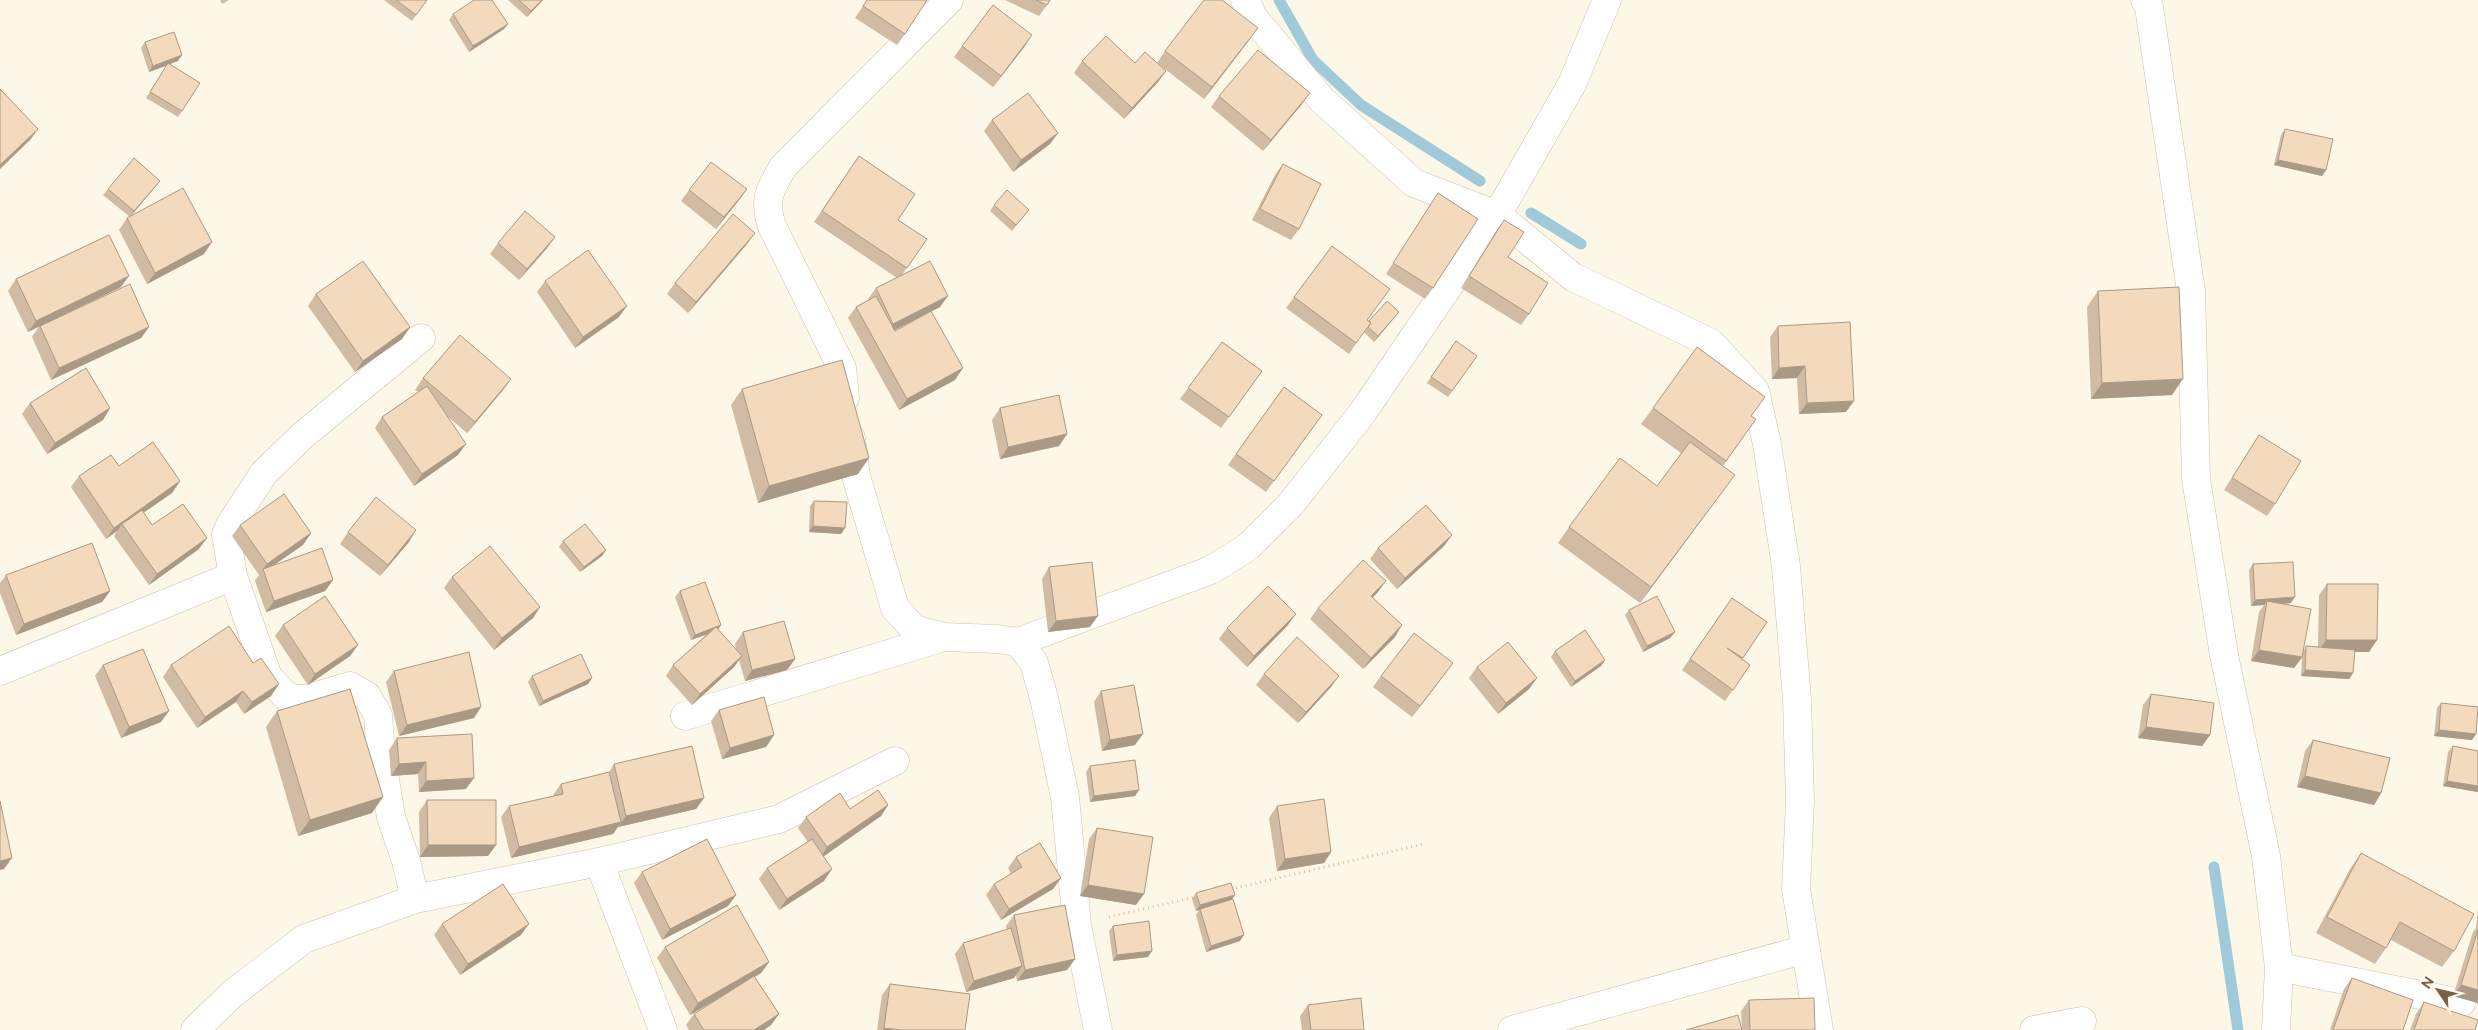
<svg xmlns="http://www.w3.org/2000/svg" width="2478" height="1030" viewBox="0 0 2478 1030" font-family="Raleway,sans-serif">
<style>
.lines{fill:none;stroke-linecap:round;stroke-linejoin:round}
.stream{stroke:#a0c9da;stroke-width:11}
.minor-casing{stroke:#cfc0ac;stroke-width:29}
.path{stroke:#d9bea0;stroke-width:3;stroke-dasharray:1 4;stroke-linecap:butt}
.minor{stroke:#fff;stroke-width:28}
.wall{fill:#d1bba3}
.shaded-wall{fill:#aa9984}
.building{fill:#f3dabd;stroke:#aa9984}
</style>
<rect width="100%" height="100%" fill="#fdf7e7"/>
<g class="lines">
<!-- stream -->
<path class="stream" d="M1279 0 1313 60 1361 105 1480 181
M1531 213 1581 244
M2214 867 2238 1030"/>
<defs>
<path id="minor" d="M1245 0 1253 17 1322 100 1414 183 1497 215 1573 277 1711 343 1755 391 1767 444 1786 566 1797 699 1800 801 1796 889 1819 1030
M2145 0 2149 7 2191 291 2196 479 2224 655 2266 856 2279 967 2276 1030
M845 398 842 368 772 226C763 199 770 190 783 167L949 0
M851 438 856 476 895 608 914 629 944 637 997 639 1018 642 1034 663 1044 698 1065 797 1077 925 1098 1030
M1018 642 1211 570 1248 547 1291 504 1363 412 1497 215 1572 84 1607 0
M0 671 233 576
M685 716 944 637
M599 862 663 1030
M415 899 406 861 391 817 381 755 378 715 367 696 350 686 307 699H298L287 697 268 677 233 576 226 535 230 525 264 473 302 436 421 338
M2279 967 2461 1003
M195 1030 232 994 304 939 415 899 599 862 779 819 895 761
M1512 1030 1806 949
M2034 1030 2082 1021"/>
</defs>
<!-- minor casing -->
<use href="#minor" class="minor-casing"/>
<!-- path -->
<path class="path" d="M1231 889 1423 844
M1109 917 1195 897"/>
<!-- minor -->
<use href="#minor" class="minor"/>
</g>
<!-- wall -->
<path class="wall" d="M220 0H229L222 4Z
M384 0H427L412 21Z
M508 0H543L527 17Z
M867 0 905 34 897 45 855 18Z
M1005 0H1050L1047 5 1039 16Z
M453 14 504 29 469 52 449 20Z
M1250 39 1204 99 1157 63 1165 51Z
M145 42 178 61 170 64 182 111 178 117 146 98 166 66 149 72 141 48Z
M962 46H1025L993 87 954 57Z
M1082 61 1166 71 1158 82 1124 119 1074 73Z
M1219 96 1302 104 1263 151 1211 107Z
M992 120 1050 144 1013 172 984 131Z
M2285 129 2326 170 2322 176 2274 165 2281 135Z
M859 156 898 220 927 239 902 275 940 307 894 330 955 380 899 410 848 318 856 307 868 300V299L876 288 897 278 814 222Z
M1283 164 1299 229 1291 240 1252 220 1275 175Z
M160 181 132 215 204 254 147 284 119 230 127 218 130 217 103 195 108 189Z
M747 189 739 200 716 229 681 201 689 190Z
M1438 193 1433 288 1425 299 1386 274Z
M994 205 1029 210 1012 231 990 211Z
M1504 220 1508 257 1529 314 1521 325 1461 288 1496 231Z
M555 237 547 248 519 280 490 254 498 243Z
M747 244 688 313 667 294 675 283Z
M1332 246 1390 289 1367 320 1369 321 1395 317 1374 342 1364 332 1349 354 1286 308Z
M16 279 121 287 57 318 149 327 141 338 51 380 32 337 39 326 28 332 8 291Z
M545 281 619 317 575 348 537 292Z
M2098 291 2172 395 2091 399 2087 307Z
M316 294 410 327 402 339 355 372 308 306Z
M1778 326 1846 412 1799 414 1797 378 1772 379 1770 337Z
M1456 341 1477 356 1448 397 1427 383Z
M1222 342 1262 371 1221 428 1180 399Z
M423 378 511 379 503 390 467 433 447 416 458 455 414 486 375 428 382 417 418 392 415 390Z
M1284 387 1322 415 1266 492 1228 465Z
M742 389 858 474 758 503 731 405Z
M30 403 110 408 103 420 47 454 22 414Z
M1000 408 1067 434 1059 446 1000 459 992 420Z
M1653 408 1756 419 1723 466V491L1640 603 1558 543 1569 527 1657 486 1681 453 1641 424Z
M2259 435 2275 504 2267 516 2224 490Z
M119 466 180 481 172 493 143 513 152 525 199 549 149 585 114 536 117 531 106 539 71 487 79 476Z
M814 501 845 528 841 534 809 532 810 506Z
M240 525 311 533 303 545 272 566 333 580 325 591 266 612 255 581 259 575 232 536Z
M348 532 409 542 380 576 340 544Z
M1452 535 1444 546 1397 589 1370 559 1378 548Z
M563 541 606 550 602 556 580 572 559 547Z
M2253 564 2291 603 2283 604 2304 650 2306 646 2318 647 2319 595 2327 584 2377 640 2369 652H2354L2353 673 2349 679 2301 676 2302 658 2294 668 2251 661 2259 612 2264 605 2251 606 2249 570Z
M1049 567 1090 627 1048 632 1042 579Z
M6 575 110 591 102 602 16 635 0 593V583Z
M452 577 540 607 533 618 494 650 444 588Z
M680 591 721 625 718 629 736 650 735 644 743 632 795 659 787 670 745 681 739 660 734 667 692 705 666 676 673 665 707 634 691 640 675 597Z
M1378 592 1373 597 1395 637 1363 669 1310 619 1318 608Z
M1732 598 1767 622 1742 659 1750 665 1725 701 1682 670Z
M1629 610 1675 632 1670 638 1643 652 1625 615Z
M283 625 358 645 350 656 308 685 275 636Z
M1288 625 1247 667 1219 639 1227 628Z
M1555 651 1605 660 1601 666 1571 687 1551 657Z
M253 663 279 684 271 696 244 714 236 702 197 728 163 677 171 665Z
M103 665 161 722 121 738 95 676Z
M1477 667 1537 678 1529 689 1498 714 1469 678Z
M394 671 481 707 474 718 399 736 386 682Z
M1264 674 1331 687 1298 723 1256 685Z
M1445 674 1412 717 1373 687 1381 676Z
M532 676 592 678 588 684 539 706 528 682Z
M1101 691 1135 745 1102 751 1094 702Z
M2151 694 2210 735 2202 746 2138 738 2143 705Z
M2441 703 2472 740 2434 736 2437 708Z
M719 710 774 735 766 747 722 759 711 721Z
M277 711 372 813 298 836 266 727Z
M397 738 466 789 419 792 418 774 391 776 389 750Z
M2313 740 2381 793 2374 805 2297 787 2305 751Z
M2453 746 2478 751V792L2443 786 2448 752Z
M614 764 704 798 696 809 618 827 613 834 511 858 501 817 509 806 554 796 553 795 561 784 609 772Z
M1090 766 1139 790 1135 796 1090 802 1086 772Z
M427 800 496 845 488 856 420 857 419 812Z
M888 805 881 816 823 856 824 881 779 910 759 879 767 868 808 842 798 828 806 817 850 809Z
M1277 806 1331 852 1324 863 1277 871 1269 818Z
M1097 828 1136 905 1080 896 1089 839Z
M2361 853 2454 951 2442 967 2391 940 2386 948 2375 964 2316 933 2350 869Z
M1016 857 1061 878 1053 889 1001 920 986 895 994 884 1011 874 1008 868Z
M642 872 736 895 728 906 662 940 634 883Z
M1196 893 1232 900 1240 941 1206 952 1196 915 1199 910 1196 911 1192 899Z
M2478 909V1003L2453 996 2473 932 2476 928Z
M1014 915 1075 959 1067 970 1017 981 1016 975 1014 978 966 992 955 954 963 943 1007 930 1006 926Z
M442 924 521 935 460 975 434 935Z
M1113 926 1148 957 1113 961 1109 931Z
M665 947 769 962 761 973 755 977 779 1014 771 1025 764 1030H689L686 1025 694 1014 725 994 690 1015 657 958Z
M2352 978 2403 1030H2330L2344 989Z
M890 984 965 1030H877L882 995Z
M1749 1000 1815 1030H1686L1742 1029 1741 1011Z
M2424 1002 2475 1030H2410L2416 1014Z
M1308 1005 1364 1030H1302L1300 1016Z"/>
<!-- shaded-wall -->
<path class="shaded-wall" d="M542 0H543L527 17 531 11Z
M508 24 504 29 469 52 473 46Z
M1258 28 1250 39 1204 99 1212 87Z
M1032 35 1025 46 993 87 1001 76Z
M182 55 178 61 149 72 153 66Z
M1166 71 1158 82 1124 119 1132 108Z
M1310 93 1302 104 1263 151 1271 140Z
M38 129 30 140 0 169V165Z
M1058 133 1050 144 1013 172 1021 160Z
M2278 160 2326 170 2322 176 2274 165Z
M160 181 156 186 130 217 134 211Z
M747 189 739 200 716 229 724 217Z
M755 233 747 244 688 313 696 302Z
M555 237 547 248 519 280 527 269Z
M212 242 204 254 147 284 155 273Z
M129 276 121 287 28 332 36 321Z
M948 296 940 307 885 335 893 324Z
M627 306 619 317 575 348 583 337Z
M1399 312 1395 317 1374 342 1378 336Z
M149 327 141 338 51 380 59 368Z
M410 327 402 339 355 372 363 361Z
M1805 366 1797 378 1772 379 1779 368Z
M963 368 955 380 899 410 907 399Z
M511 379 503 390 467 433 475 422Z
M2183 379 2172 395 2091 399 2102 383Z
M1854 401 1846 412 1799 414 1807 403Z
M110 408 103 420 47 454 55 443Z
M1067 434 1059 446 1000 459 1008 447Z
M466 444 458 455 414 486 422 474Z
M869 458 858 474 758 503 769 486Z
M1735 475 1723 491 1640 603 1651 587Z
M180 481 172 493 123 527 122 524 117 531 106 539 114 528Z
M813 526 845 528 841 534 809 532Z
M416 530 409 542 380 576 388 565Z
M311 533 303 545 264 572 263 569 267 564Z
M1452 535 1444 546 1397 589 1405 578Z
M207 538 199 549 149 585 157 574Z
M606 550 602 556 580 572 584 567Z
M333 580 325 591 266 612 274 601Z
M1386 581 1378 592 1363 607 1371 596Z
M110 591 102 602 16 635 24 624Z
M2295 597 2291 603 2266 605 2267 601 2264 605 2251 606 2255 600Z
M540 607 533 618 494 650 502 638Z
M1296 614 1288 625 1247 667 1254 656Z
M1098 616 1090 627 1048 632 1056 621Z
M721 625 717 631 691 640 695 635Z
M1402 625 1395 637 1363 669 1371 658Z
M1675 632 1670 638 1643 652 1647 646Z
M2326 640H2377L2369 652H2318Z
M358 645 350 656 308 685 315 674Z
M2259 650 2302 657 2294 668 2251 661Z
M742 656 734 667 692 705 700 694Z
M795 659 787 670 745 681 752 670Z
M1605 660 1601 666 1571 687 1575 681Z
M1453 663 1445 674 1412 717 1420 706Z
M2305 670 2353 673 2349 679 2301 676Z
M1339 676 1331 687 1298 723 1306 712Z
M592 678 588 684 539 706 543 701Z
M1537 678 1529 689 1498 714 1506 703Z
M279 684 271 696 244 714 252 702Z
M243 691 236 702 197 728 205 717Z
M481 707 474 718 399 736 407 725Z
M169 711 161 722 121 738 129 727Z
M2146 727 2210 735 2202 746 2138 738Z
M2439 730 2476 734 2472 740 2434 736Z
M1143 734 1135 745 1102 751 1110 740Z
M774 735 766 747 722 759 730 748Z
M426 762 418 774 391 776 399 764Z
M2305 776 2381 793 2374 805 2297 787Z
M474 778 466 789 419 792 426 781Z
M2447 781 2478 786V792L2443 786Z
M1139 790 1135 796 1090 802 1094 796Z
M383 797 372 813 298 836 310 820Z
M704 798 696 809 618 827 626 816Z
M888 805 881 816 820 859 827 847Z
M621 822 613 834 511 858 519 847Z
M428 845H496L488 856 420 857Z
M1331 852 1324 863 1277 871 1285 859Z
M12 858 4 869 0 870V861Z
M832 869 824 881 779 910 787 899Z
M1061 878 1053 889 1001 920 1009 909Z
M1088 885 1144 894 1136 905 1080 896Z
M736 895 728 906 662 940 670 929Z
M1235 895 1231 901 1196 911 1200 905Z
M529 924 521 935 460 975 468 964Z
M1244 935 1240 941 1206 952 1211 946Z
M1152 951 1148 957 1113 961 1117 955Z
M1075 959 1067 970 1017 981 1025 970Z
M769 962 761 973 690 1015 698 1003Z
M1022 966 1014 978 966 992 974 981Z
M2461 985 2478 990V1003L2453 996Z
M779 1014 771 1025 764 1030H754Z
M884 1028 901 1030H883Z"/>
<!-- building -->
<path class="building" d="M396 0H427L416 15Z
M474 0H492L508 24 473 46 453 14Z
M519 0H542L531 11Z
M867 0H927L905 34 863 6Z
M1036 0H1050L1047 5Z
M1204 0H1222L1258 28 1212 87 1165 51Z
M993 5 1032 35 1001 76 962 46Z
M174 32 182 55 153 66 145 42Z
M1106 36 1135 63 1145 52 1166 71 1132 108 1082 61Z
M1258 50 1310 93 1271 140 1219 96Z
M168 63 200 83 182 111 150 92Z
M0 89 38 129 0 165Z
M1028 93 1058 133 1021 160 992 120Z
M2285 129 2333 139 2326 170 2278 160Z
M859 156 915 194 898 220 927 239 907 268 822 211Z
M134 158 160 181 134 211 108 189Z
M711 162 747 189 724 217 689 190Z
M1283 164 1321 184 1299 229 1260 209Z
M183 188 212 242 155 273 127 218Z
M1007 190 1029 210 1016 225 994 205Z
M1438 193 1478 219 1433 288 1393 263Z
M525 211 555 237 527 269 498 243Z
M733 214 755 233 696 302 675 283Z
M1504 220 1524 232 1508 257 1548 283 1529 314 1469 276Z
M109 235 129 276 36 321 16 279Z
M1332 246 1390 289 1367 320 1371 323 1356 343 1294 297Z
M588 250 627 306 583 337 545 281Z
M363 261 410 327 363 361 316 294Z
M930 261 948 296 893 324 876 288Z
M130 284 149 327 59 368 40 326Z
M2179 287 2183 379 2102 383 2098 291Z
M876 296 895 331 931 311 963 368 907 399 856 307Z
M1387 301 1399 312 1378 336 1368 327 1371 323 1369 321Z
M1850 322 1854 401 1807 403 1805 366 1779 368 1778 326Z
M460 335 511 379 475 422 423 378Z
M1456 341 1477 356 1452 391 1431 377Z
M1222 342 1262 371 1229 417 1188 388Z
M1697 347 1765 397 1751 416 1756 419 1726 461 1653 408Z
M842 360 869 458 769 486 742 389Z
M86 368 110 408 55 443 30 403Z
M427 386 466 444 422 474 382 417Z
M1284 387 1322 415 1274 481 1236 454Z
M1059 395 1067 434 1008 447 1000 408Z
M2259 435 2301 461 2275 504 2232 478Z
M153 442 180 481 114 528 79 476 111 455 119 466Z
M1690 442 1735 475 1651 587 1569 527 1620 458 1657 486Z
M284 494 311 533 267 564 240 525Z
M376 497 416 530 388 565 348 532Z
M814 501 847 502 845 528 813 526Z
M183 504 207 538 157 574 122 524 142 510 152 525Z
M1426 505 1452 535 1405 578 1378 548Z
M585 524 606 550 584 567 563 541Z
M92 543 110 591 24 624 6 575Z
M490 546 540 607 502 638 452 577Z
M322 548 333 580 274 601 263 569Z
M1363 560 1386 581 1371 596 1402 625 1371 658 1318 608Z
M1092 562 1098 616 1056 621 1049 567Z
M2293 562 2295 597 2255 600 2253 564Z
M705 582 721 625 695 635 680 591Z
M2327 584H2378L2377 640H2326Z
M1268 586 1296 614 1254 656 1227 628Z
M325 596 358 645 315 674 283 625Z
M1657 596 1675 632 1647 646 1629 610Z
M1732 598 1767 622 1743 658 1727 648 1750 665 1733 690 1690 659Z
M2267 601 2311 609 2302 657 2259 650Z
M784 621 795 659 752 670 743 632Z
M229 626 253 663 261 658 279 684 252 702 243 691 205 717 171 665Z
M716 627 742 656 700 694 673 665Z
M1585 630 1605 660 1575 681 1555 651Z
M1414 633 1453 663 1420 706 1381 676Z
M1297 637 1339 676 1306 712 1264 674Z
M1508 642 1537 678 1506 703 1477 667Z
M2306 646 2355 650 2353 673 2305 670Z
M143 649 169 711 129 727 103 665Z
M469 652 481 707 407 725 394 671Z
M581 654 592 678 543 701 532 676Z
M1134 685 1143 734 1110 740 1101 691Z
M350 689 383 797 310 820 277 711Z
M2151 694 2214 703 2210 735 2146 727Z
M764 697 774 735 730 748 719 710Z
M2441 703 2478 707 2476 734 2439 730Z
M472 734 474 778 426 781V762L399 764 397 738Z
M2313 740 2390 758 2381 793 2305 776Z
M692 746 704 798 626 816 614 764Z
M2453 746 2478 751V786L2447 781Z
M1135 760 1139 790 1094 796 1090 766Z
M609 772 621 822 519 847 509 806 563 794 561 784Z
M878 790 888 805 827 847 806 817 840 793 850 809Z
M1324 799 1331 852 1285 859 1277 806Z
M427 800H496V845H428Z
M0 801 12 858 0 861Z
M1097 828 1153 837 1144 894 1088 885Z
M707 839 736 895 670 929 642 872Z
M812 839 832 869 787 899 767 868Z
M1040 843 1061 878 1009 909 994 884 1022 867 1016 857Z
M2361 853 2474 914 2454 951 2400 922 2386 948 2327 917Z
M1231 883 1235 895 1200 905 1196 893Z
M503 884 529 924 468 964 442 924Z
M1233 899 1244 935 1211 946 1200 909Z
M737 905 769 962 698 1003 665 947Z
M1065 905 1075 959 1025 970 1014 915Z
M1149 921 1152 951 1117 955 1113 926Z
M1011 928 1022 966 974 981 963 943Z
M2478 930V990L2461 985Z
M754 976 779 1014 754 1030H704L694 1014Z
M2352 978 2413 1000 2403 1030H2333Z
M890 984 970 994 965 1030H901L884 1028Z
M1361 998 1364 1030H1311L1308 1005Z
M1814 998 1815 1030H1750L1749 1000Z
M2424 1002 2478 1020 2475 1030H2414Z
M1738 1015 1742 1030H1686Z"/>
<!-- north arrow -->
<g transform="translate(2438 990) rotate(305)" stroke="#fffaee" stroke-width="4" paint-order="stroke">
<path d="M0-4L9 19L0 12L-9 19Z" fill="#78604a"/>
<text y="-8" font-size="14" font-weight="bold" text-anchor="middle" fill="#78604a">N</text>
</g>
</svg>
